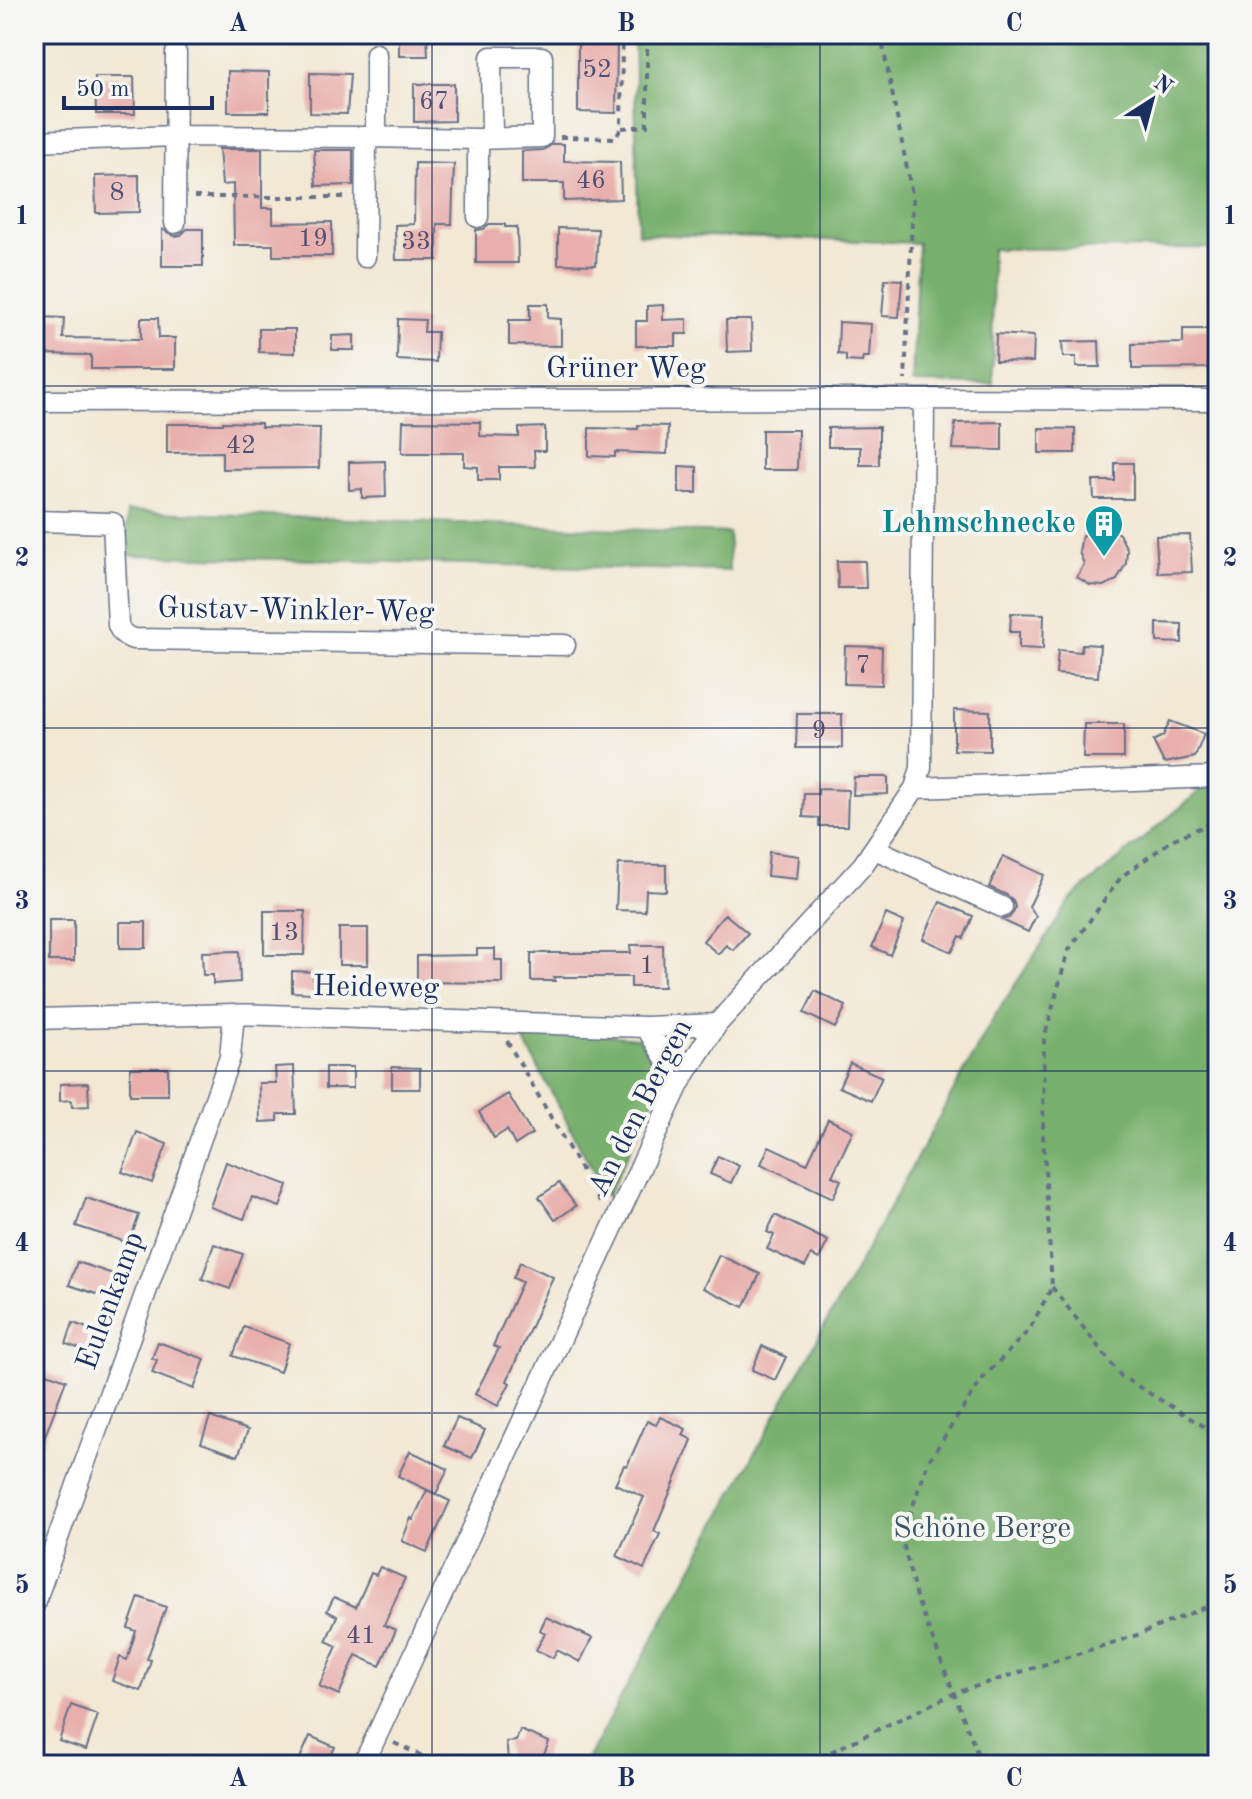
<svg xmlns="http://www.w3.org/2000/svg" width="1252" height="1799" viewBox="0 0 1252 1799" font-family="'Old Standard TT',serif">
<style>
.forest{fill:#78b06d;stroke:#4a7066;stroke-width:2}
.building{fill:#e8afac}
.lines{fill:none;stroke-linecap:round;stroke-linejoin:round}
.minor-casing{stroke:#667087;stroke-width:23}
.path{stroke:#667087;stroke-width:4;stroke-dasharray:6 6;stroke-linecap:butt}
.minor{stroke:#fff;stroke-width:20}
.grid{fill:none;stroke:#1b2f5e;stroke-width:2;stroke-opacity:0.55}
.labels{text-anchor:middle;dominant-baseline:central;stroke-width:8;stroke-linejoin:round;paint-order:stroke}
.number-label{font-size:26px;fill:#4e4f72}
.street-label{font-size:30px;fill:#1b2f5e;stroke:#f6f6f2}
.culture-label{font-size:30px;font-weight:bold;fill:#0d838f;stroke:#f6f6f2;text-anchor:end}
.park-label{font-size:30px;fill:#3a5666;stroke:#f6f6f2}
.neatline{fill:none;stroke:#1b2f5e;stroke-width:3}
.grid-label{font-size:26px;text-anchor:middle;font-weight:bold;fill:#1b2f5e}
</style>
<rect width="100%" height="100%" fill="#f6f6f2"/>
<filter id="ink" filterUnits="userSpaceOnUse"><feTurbulence type="fractalNoise" baseFrequency=".0125" numOctaves="2"/><feDisplacementMap in="SourceGraphic" scale="16" xChannelSelector="R" yChannelSelector="G"/><feConvolveMatrix kernelMatrix="1 2 1 2 8 2 1 2 1" color-interpolation-filters="sRGB"/></filter>
<filter id="wash" filterUnits="userSpaceOnUse"><feTurbulence type="fractalNoise" baseFrequency=".006" numOctaves="4" result="noise"/><feDisplacementMap in="SourceGraphic" scale="32" xChannelSelector="R" yChannelSelector="G"/><feGaussianBlur stdDeviation="1.8" result="paint"/><feColorMatrix in="noise" values="0 0 0 0 0 0 0 0 0 0 0 0 0 0 0 0 0 1.4 0 .05"/><feComposite in="paint" operator="in"/></filter>
<g filter="url(#wash)">
<rect width="100%" height="100%" fill="#f2e8d4"/>
<!-- forest -->
<path class="forest" d="M634 34H1218V248L992 249 993 384 912 383 918 243 638 234Z
M127 511 729 533V571L126 555Z
M1218 776V1765H584L994 1017 1072 898Z
M516 1026 638 1038 664 1079 607 1197Z"/>
<g id="blocks">
<!-- building -->
<path class="building" d="M399 34H427L428 56H399Z
M578 38 617 39 616 113 578 112Z
M228 71 269 72V112H228Z
M310 73 350 74 347 114 310 113Z
M95 77H134L135 114H96Z
M414 84H454V121L414 122Z
M553 144H564V161L620 162 621 199 564 201V183H522V151L543 150Z
M219 149H262V208H273V223L332 222V256H273V245H234L233 184 222 185Z
M314 150H353V185L316 186Z
M415 163 454 164 452 224H437V260H396L395 225 414 224Z
M139 175V212L96 213 95 176Z
M489 224H505V227H517L518 263H476V230L484 229Z
M558 228 598 229 596 265 558 264Z
M162 229 174 236 181 235 187 229H203V266H162Z
M885 279 902 280 899 317 882 316Z
M530 304H548V318L561 319V346L509 345V320H530Z
M663 305V320L687 319V334H676V346H636V321H647V306Z
M39 317 64 318 63 338 141 339V318H158L159 338H175V369H91V355L38 354Z
M398 319 425 320 424 332H437L436 362 397 360Z
M726 320H751L752 351 727 352Z
M839 322 871 324 869 357H863L862 362 846 361V355L838 354Z
M259 329H295V353L259 352Z
M1183 329H1213L1214 368 1132 369V344L1183 343Z
M996 334 1034 336 1033 362 995 361Z
M354 335V350H332V336Z
M1099 341 1100 367H1076V357H1063L1062 342Z
M403 421 480 422V436L519 437V428L545 427V451H534L535 467H499V480H478V467L464 466V453H402Z
M223 422 261 423V427L320 428 319 468 222 469V452L167 453V424H223Z
M1002 422V450L953 449 955 423Z
M638 425 668 426 667 454 615 452V457L589 456V428L638 429Z
M879 427V465H860V447H828V428Z
M1039 428 1075 429V453H1039Z
M762 430H798L797 470H762Z
M385 461 386 497 362 498V489L349 490V462Z
M1115 463H1133V499H1094L1093 481H1115Z
M679 466 697 467V493H679Z
M1099 522 1119 534 1127 549 1126 563 1117 580 1103 586 1090 585 1077 577 1084 564 1079 552 1082 536Z
M1190 535 1192 572 1158 573 1156 536Z
M837 561H865L866 588H838Z
M1011 613 1044 614 1043 649 1019 648V632H1010Z
M1157 623 1182 624V643L1157 642Z
M1082 644 1100 645 1098 677 1056 674 1058 650 1081 652Z
M845 646 882 647 881 685 844 684Z
M954 710 990 711V751L954 750Z
M797 714H842V748H796Z
M1170 721 1204 734 1195 757 1164 763 1153 741 1163 736Z
M1084 724H1124V758H1083Z
M854 777H888V794L853 795Z
M818 789 848 790 847 826H819V818L803 817 804 794H818Z
M769 852 799 856 797 879 767 876Z
M1003 856 1044 875 1029 907 1036 916 1028 932 1002 920 1009 918 1013 913 1015 907 1013 900 1007 895 989 887Z
M618 864 666 865V891L646 890 645 911 616 910Z
M940 902 973 916 964 938 960 936 952 952 923 939Z
M264 911H305L304 955H264Z
M725 914 748 933 733 950 726 945 718 954 703 941Z
M886 914 904 922 890 955 872 947Z
M49 920H74V961H49Z
M120 922H146V948H120Z
M339 928H368V965H339Z
M630 945H663L664 987H631V977H554L555 981H531V953H631Z
M477 949H495V960H502V983L417 982V956L477 955Z
M239 951 240 982 213 984V975H203L202 952Z
M292 971 313 972V993L292 992Z
M815 991 846 1006 835 1028 804 1013Z
M850 1063 882 1077 871 1101 839 1087Z
M294 1066 296 1114H278V1121L260 1122 259 1083H276L275 1067Z
M326 1067H353V1088H326Z
M392 1067 420 1068V1089H392Z
M130 1068H168V1095H130Z
M88 1083 89 1106 72 1107 71 1100 60 1101V1084Z
M508 1094 532 1134 515 1145 507 1130 494 1138 479 1112Z
M828 1119 853 1131 832 1176 841 1180 833 1198 761 1164 769 1146 807 1164Z
M137 1132 167 1144 152 1183 122 1172Z
M718 1156 739 1166 731 1183 710 1174Z
M226 1162 288 1185 280 1207 252 1197 244 1219 210 1207Z
M559 1183 576 1206 555 1220 539 1197Z
M86 1198 139 1215 129 1243 76 1226Z
M775 1215 828 1241 819 1259 811 1255 805 1267 767 1249 774 1235 767 1232Z
M214 1244 243 1254 230 1289 202 1279Z
M719 1255 760 1274 744 1307 703 1288Z
M77 1262 116 1275 109 1298 69 1285Z
M520 1262 553 1277 507 1381 510 1383 498 1406 475 1394 499 1348 493 1346 522 1282 513 1278Z
M73 1323 96 1331 89 1352 66 1344Z
M244 1327 289 1343 280 1372 233 1356Z
M158 1342 205 1359 194 1389 152 1373 157 1360 152 1358Z
M762 1346 786 1357 775 1380 752 1370Z
M34 1368 66 1380 36 1460H34Z
M210 1417 248 1430 238 1456 201 1443Z
M660 1417 686 1429 683 1435 692 1440 654 1531 660 1534 644 1569 617 1556 644 1497 615 1484 624 1465 627 1466 647 1421 656 1425Z
M457 1418 485 1430 472 1458 444 1446Z
M410 1451 448 1469 436 1494 398 1476Z
M427 1490 450 1501 427 1552 402 1541 411 1518 413 1520Z
M380 1567 405 1578 384 1625 396 1630 380 1666 356 1655 339 1695 319 1686 337 1646 326 1641 337 1616 327 1611 334 1597 356 1607 371 1573 376 1575Z
M139 1597 166 1607 147 1659 151 1660 141 1691 112 1681 120 1657 127 1660 136 1631 128 1628Z
M546 1617 592 1638 580 1662 557 1650 553 1658 536 1650 545 1633 540 1630Z
M71 1705 98 1715 86 1750 59 1741Z
M520 1730 549 1742 540 1765H509L506 1742 516 1741Z
M310 1736 335 1747 327 1765H297Z"/>
</g>
</g>
<g filter="url(#ink)">
<use href="#blocks" fill-opacity="0" stroke="#667087" stroke-width="2"/>
<g class="lines">
<defs>
<path id="minor" d="M376 54V137
M34 141 176 136 366 137 478 139 542 137V57H491L492 138
M478 217V139
M175 223 176 53
M365 257 366 137
M34 401 905 399 1218 400
M34 521 113 523 118 625C121 633 125 636 133 639L565 645
M915 788 1215 777
M875 849 1002 907
M34 1019 234 1014 646 1027 717 1024
M646 1027 680 1082
M34 1605 230 1057 234 1014
M363 1765 680 1082 717 1024 863 865 915 788 921 768 924 400"/>
</defs>
<!-- minor casing -->
<use href="#minor" class="minor-casing"/>
<!-- path -->
<path class="path" d="M878 34 882 41 913 199 905 380
M622 128 647 126V34
M560 137 616 138 621 128 622 46
M194 197H349
M507 1041 602 1206
M1052 1287 1121 1376 1218 1435
M394 1743 442 1765
M820 1757 955 1693 1137 1635 1218 1602
M773 1765 820 1757 854 1765
M982 1765 916 1597 902 1538 928 1462 983 1378 1029 1330 1052 1287 1043 1134 1044 1039 1068 951 1121 877 1174 839 1218 820"/>
<!-- minor -->
<use href="#minor" class="minor"/>
</g>
</g>
<!-- grid -->
<path class="grid" d="M432 34V1765M820 34V1765M34 386H1218M34 728H1218M34 1071H1218M34 1413H1218"/>
<!-- icons -->
<defs>
<symbol id="building-pin" viewBox="-11 -11 22 30"><path d="M0 17L-7.5 6A9.5 9.5 0 1 1 7.5 6Z" fill="#0f9aa8" stroke="#f6f6f2"/><path d="M-4-6H4V6H1V3H-1V6H-4ZM-2.5-4.3h1.7v1.8h-1.7ZM.8-4.3h1.7v1.8H.8ZM-2.5-1h1.7V.8h-1.7ZM.8-1h1.7V.8H.8Z" fill="#fff"/></symbol>
</defs>
<g fill-rule="evenodd">
<use href="#building-pin" x="1082" y="502" width="44" height="60"/>
</g>
<g class="labels">
<!-- number labels -->
<g class="number-label">
<text x="597" y="70">52</text>
<text x="434" y="102">67</text>
<text x="591" y="181">46</text>
<text x="117" y="193">8</text>
<text x="313" y="239">19</text>
<text x="416" y="242">33</text>
<text x="241" y="446">42</text>
<text x="863" y="666">7</text>
<text x="819" y="731">9</text>
<text x="284" y="933">13</text>
<text x="647" y="966">1</text>
<text x="361" y="1636">41</text>
</g>
<!-- street labels -->
<g class="street-label">
<text x="626" y="369">Grüner Weg</text>
<text transform="translate(296 611) rotate(1)">Gustav-Winkler-Weg</text>
<text transform="translate(376 988) rotate(1)">Heideweg</text>
<text transform="translate(641 1108) rotate(-63)">An den Bergen</text>
<text transform="translate(111 1301) rotate(-70)">Eulenkamp</text>
</g>
<!-- culture labels -->
<g class="culture-label">
<text x="1076" y="524">Lehmschnecke</text>
</g>
<!-- park labels -->
<g class="park-label">
<text x="982" y="1529">Schöne Berge</text>
</g>
</g>
<!-- margin -->
<rect width="1252" height="1799" fill="none" stroke="#f6f6f2" stroke-width="88"/>
<!-- north arrow -->
<g transform="translate(1152 100) rotate(36)" stroke="#f6f6f2" stroke-width="6" paint-order="stroke">
<path d="M0-6L14 30L0 20L-14 30Z" fill="#1b2f5e"/>
<text y="-12" font-size="22" font-weight="bold" text-anchor="middle" fill="#1b2f5e">N</text>
</g>
<!-- scale -->
<path d="M64 96v12h148v-12" fill="none" stroke="#1b2f5e" stroke-width="4"/>
<text x="76" y="96" font-size="24" fill="#1b2f5e" stroke="#f6f6f2" stroke-width="6" paint-order="stroke">50 m</text>
<rect x="44" y="44" width="1164" height="1711" class="neatline"/>
<g class="grid-label">
<text x="238" y="31">A</text>
<text x="626" y="31">B</text>
<text x="1014" y="31">C</text>
<text x="22" y="224">1</text>
<text x="1230" y="224">1</text>
<text x="22" y="566">2</text>
<text x="1230" y="566">2</text>
<text x="22" y="909">3</text>
<text x="1230" y="909">3</text>
<text x="22" y="1251">4</text>
<text x="1230" y="1251">4</text>
<text x="22" y="1593">5</text>
<text x="1230" y="1593">5</text>
<text x="238" y="1786">A</text>
<text x="626" y="1786">B</text>
<text x="1014" y="1786">C</text>
</g>
</svg>
